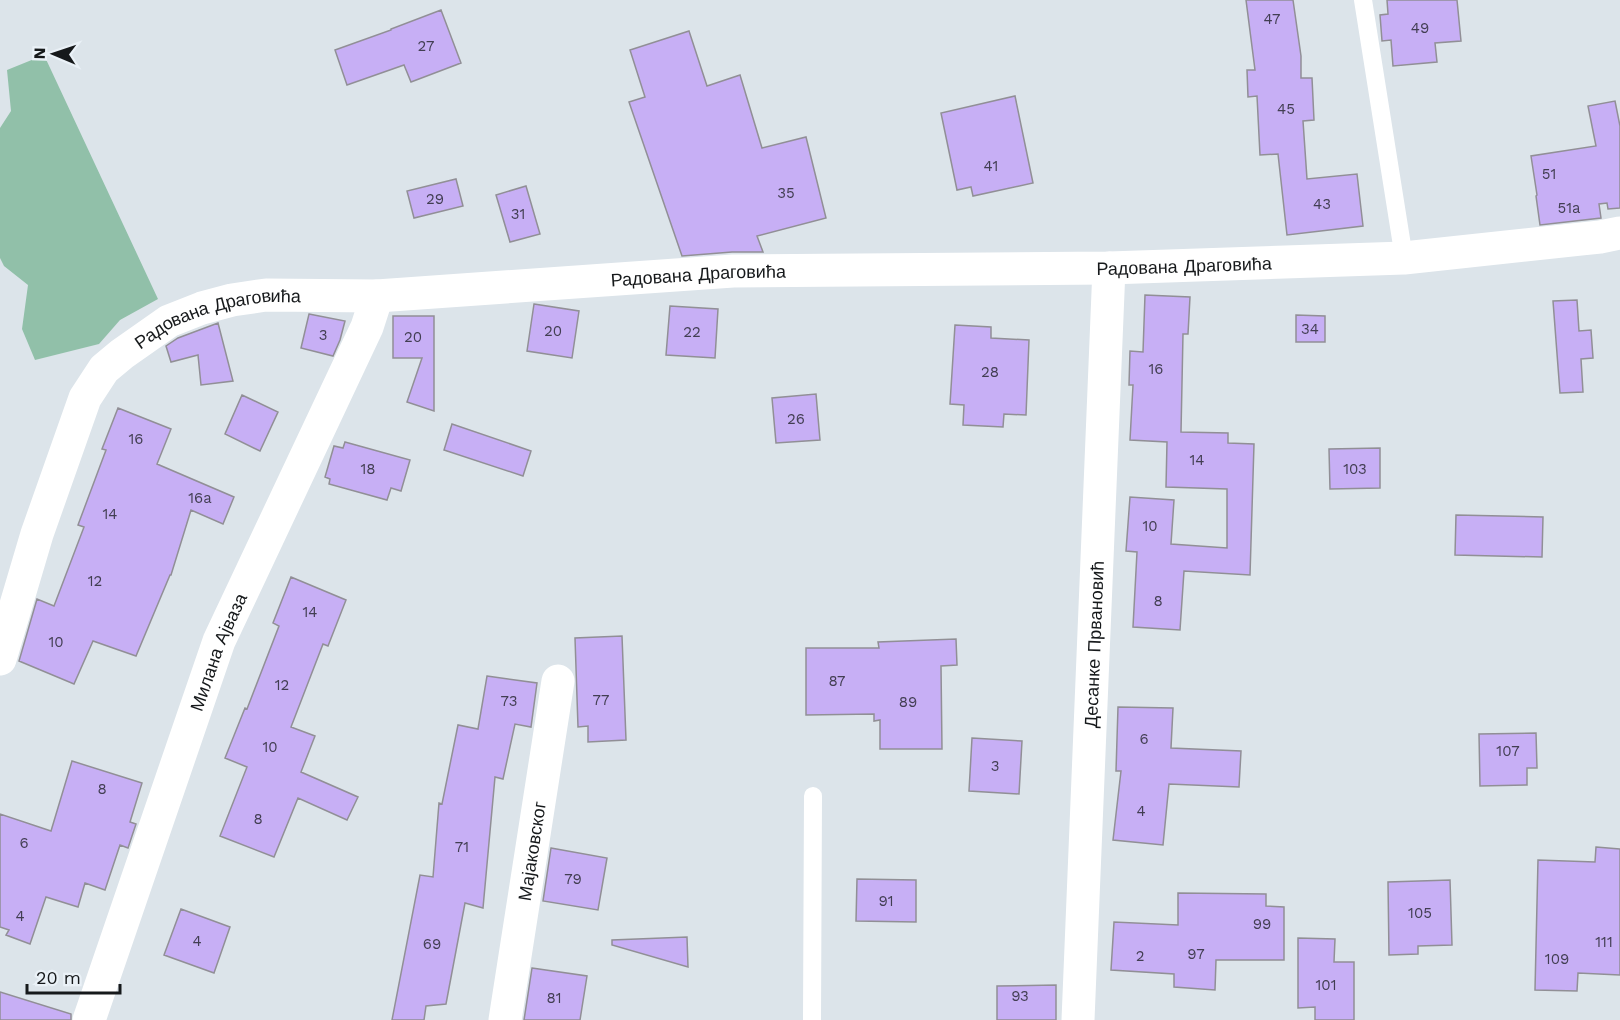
<svg xmlns="http://www.w3.org/2000/svg" width="1620" height="1020" viewBox="0 0 1620 1020" font-family="'Work Sans',sans-serif">
<style>
.green{fill:#91c0a9}
.building{fill:#c7aff5;stroke:#918f96;stroke-width:1.5}
.lines{fill:none;stroke-linecap:round;stroke-linejoin:round}
.service{stroke:#fff;stroke-width:18}
.minor{stroke:#fff;stroke-width:33}
.labels{text-anchor:middle;dominant-baseline:central;stroke-width:4.5;stroke-linejoin:round;paint-order:stroke}
.number-label{font-size:15px;fill:#423e52}
.street-label{font-size:18px;fill:#16191b;stroke:#eaf1f7}
</style>
<rect width="100%" height="100%" fill="#dce4ea"/>
<!-- green -->
<path class="green" d="M44 55 158 299 120 320 99 344 35 360 22 329 28 285 4 266 0 258V128L11 111 7 70Z"/>
<!-- building -->
<path class="building" d="M1246 0H1293L1301 56V78H1312L1314 120 1303 121 1307 179 1357 174 1363 226 1287 235 1278 154 1260 155 1257 96 1248 97 1247 70H1255Z
M1387 0H1457L1461 41 1435 43 1437 62 1393 66 1391 40 1382 41 1380 15 1388 14Z
M441 10 461 63 411 82 404 65 347 85 335 50 391 30V29Z
M689 31 707 86 740 75 762 148 806 137 826 218 757 236 763 252H732L682 256 629 102 645 97 630 50Z
M1015 96 1033 183 973 196 971 187 957 190 941 113Z
M1615 101 1620 126V208L1608 209 1607 203 1599 204 1601 218 1540 225 1536 196 1537 195 1531 156 1596 146 1588 106Z
M456 179 463 206 414 218 407 191Z
M526 186 540 234 510 242 496 195Z
M1145 295 1190 297 1188 334H1183L1181 432 1228 433V443L1254 444 1250 575 1184 571 1180 630 1133 627 1137 552 1126 551 1130 497 1174 500 1171 544 1227 548V489L1166 487 1167 442 1130 440 1133 385H1129L1130 351 1143 352Z
M1577 300 1579 331 1591 330 1593 358 1581 359 1583 392 1560 393 1553 301Z
M534 304 579 311 572 358 527 351Z
M670 306 718 309 715 358 666 355Z
M309 314 345 321 340 340 333 356 301 348Z
M1296 315 1325 316V342H1296Z
M393 316H434V411L407 402 422 358H393Z
M218 323 233 381 201 385 198 355 171 362 166 346 178 338Z
M955 325 991 327V338L1029 340 1026 415 1004 414 1003 427 963 425 964 405 950 404Z
M816 394 820 440 776 443 772 398Z
M242 395 278 412 260 451 225 434Z
M118 408 171 429 157 464 234 497 223 524 191 510 171 575H170L136 656 93 641 74 684 19 661 37 599 54 606 84 527 78 525 106 450 102 449Z
M452 424 531 451 523 476 444 450Z
M345 442 410 460 401 491 391 488 387 500 329 484 330 479 325 477 334 446 343 448Z
M1380 448V488L1330 489 1329 449Z
M1456 515 1543 517 1542 557 1455 555Z
M291 577 346 600 328 646 323 644 291 727 315 736 301 772 358 797 347 820 298 798 274 857 220 836 247 767 225 758 245 708 247 709 279 626 273 623Z
M622 636 626 740 588 742V726L578 727 575 638Z
M956 639 957 665 941 666 942 749H880V720L874 721V714L806 715V648H879L878 642Z
M487 676 537 683 531 727 515 724 503 779 495 777 483 908 465 903 446 1004 426 1006 424 1020H392L420 875 433 877 439 803 442 804 458 725 478 729Z
M1118 707 1173 708 1171 748 1241 751 1239 787 1169 784 1163 845 1113 840 1121 771H1116Z
M1536 733 1537 768H1527V785L1480 786 1479 734Z
M972 738 1022 741 1019 794 969 791Z
M72 761 142 783 130 822 136 824 128 848 120 845 105 890 85 883 78 907 46 897 30 944 6 935 9 930 0 927V814L51 831Z
M1596 847 1620 849V975L1578 973 1577 991 1535 990 1538 860 1595 862Z
M551 848 607 858 598 910 543 901Z
M857 879 916 880V922L856 921Z
M1450 880 1452 945 1418 946V954L1389 955 1388 882Z
M1178 893 1266 894V906L1284 907V960H1216L1215 990 1174 987V974L1111 970 1114 922 1178 925Z
M181 909 230 927 214 973 164 955Z
M687 937 688 967 612 945V940Z
M1298 938 1335 939 1334 962H1354V1020H1315V1007L1298 1008Z
M532 968 587 976 580 1020H524Z
M1056 985V1020H997V986Z
M0 992 71 1014V1020H0Z"/>
<g class="lines">
<!-- service -->
<path class="service" d="M1363 0 1404 258
M812 1020 813 796"/>
<!-- minor -->
<g class="minor">
<path id="s1" d="M0 659 37 534 85 398 104 369 122 354 169 321 202 308 232 300 266 295 377 296 733 271 1109 268 1404 258 1600 237 1620 233"/>
<path id="s2" d="M89 1020 219 641 367 327 377 296"/>
<path id="s3" d="M505 1020 558 681"/>
<path id="s4" d="M1078 1020 1109 268"/>
</g>
</g>
<g class="labels">
<!-- number labels -->
<g class="number-label">
<text x="1272" y="19">47</text>
<text x="1420" y="28">49</text>
<text x="426" y="46">27</text>
<text x="1286" y="109">45</text>
<text x="991" y="166">41</text>
<text x="1549" y="174">51</text>
<text x="786" y="193">35</text>
<text x="435" y="199">29</text>
<text x="1322" y="204">43</text>
<text x="1569" y="208">51a</text>
<text x="518" y="214">31</text>
<text x="1310" y="329">34</text>
<text x="553" y="331">20</text>
<text x="692" y="332">22</text>
<text x="323" y="335">3</text>
<text x="413" y="337">20</text>
<text x="1156" y="369">16</text>
<text x="990" y="372">28</text>
<text x="796" y="419">26</text>
<text x="136" y="439">16</text>
<text x="1197" y="460">14</text>
<text x="368" y="469">18</text>
<text x="1355" y="469">103</text>
<text x="200" y="498">16a</text>
<text x="110" y="514">14</text>
<text x="1150" y="526">10</text>
<text x="95" y="581">12</text>
<text x="1158" y="601">8</text>
<text x="310" y="612">14</text>
<text x="56" y="642">10</text>
<text x="837" y="681">87</text>
<text x="282" y="685">12</text>
<text x="601" y="700">77</text>
<text x="509" y="701">73</text>
<text x="908" y="702">89</text>
<text x="1144" y="739">6</text>
<text x="270" y="747">10</text>
<text x="1508" y="751">107</text>
<text x="995" y="766">3</text>
<text x="102" y="789">8</text>
<text x="1141" y="811">4</text>
<text x="258" y="819">8</text>
<text x="24" y="843">6</text>
<text x="462" y="847">71</text>
<text x="573" y="879">79</text>
<text x="886" y="901">91</text>
<text x="1420" y="913">105</text>
<text x="20" y="916">4</text>
<text x="1262" y="924">99</text>
<text x="197" y="941">4</text>
<text x="1604" y="942">111</text>
<text x="432" y="944">69</text>
<text x="1196" y="954">97</text>
<text x="1140" y="956">2</text>
<text x="1557" y="959">109</text>
<text x="1326" y="985">101</text>
<text x="1020" y="996">93</text>
<text x="554" y="998">81</text>
</g>
<!-- street labels -->
<g class="street-label">
<text stroke="none"><textPath href="#s1" startOffset="1410">Радована Драговића</textPath></text>
<text stroke="none"><textPath href="#s1" startOffset="924">Радована Драговића</textPath></text>
<text stroke="none"><textPath href="#s1" startOffset="438">Радована Драговића</textPath></text>
<text stroke="none"><textPath href="#s4" startOffset="376">Десанке Првановић</textPath></text>
<text stroke="none"><textPath href="#s2" startOffset="390">Милана Ајваза</textPath></text>
<text stroke="none"><textPath href="#s3" startOffset="171">Мајаковског</textPath></text>
</g>
</g>
<!-- north arrow -->
<g transform="translate(54 54) rotate(272)" stroke="#eaf1f7" stroke-width="4.5" paint-order="stroke">
<path d="M0-4.5L10 22L0 15L-10 22Z" fill="#16191b"/>
<text y="-9" font-size="16" font-weight="bold" text-anchor="middle" fill="#16191b">N</text>
</g>
<!-- scale -->
<path d="M27 984v9h93v-9" fill="none" stroke="#16191b" stroke-width="3"/>
<text x="36" y="984" font-size="18" fill="#16191b" stroke="#eaf1f7" stroke-width="4.5" paint-order="stroke">20 m</text>
</svg>
